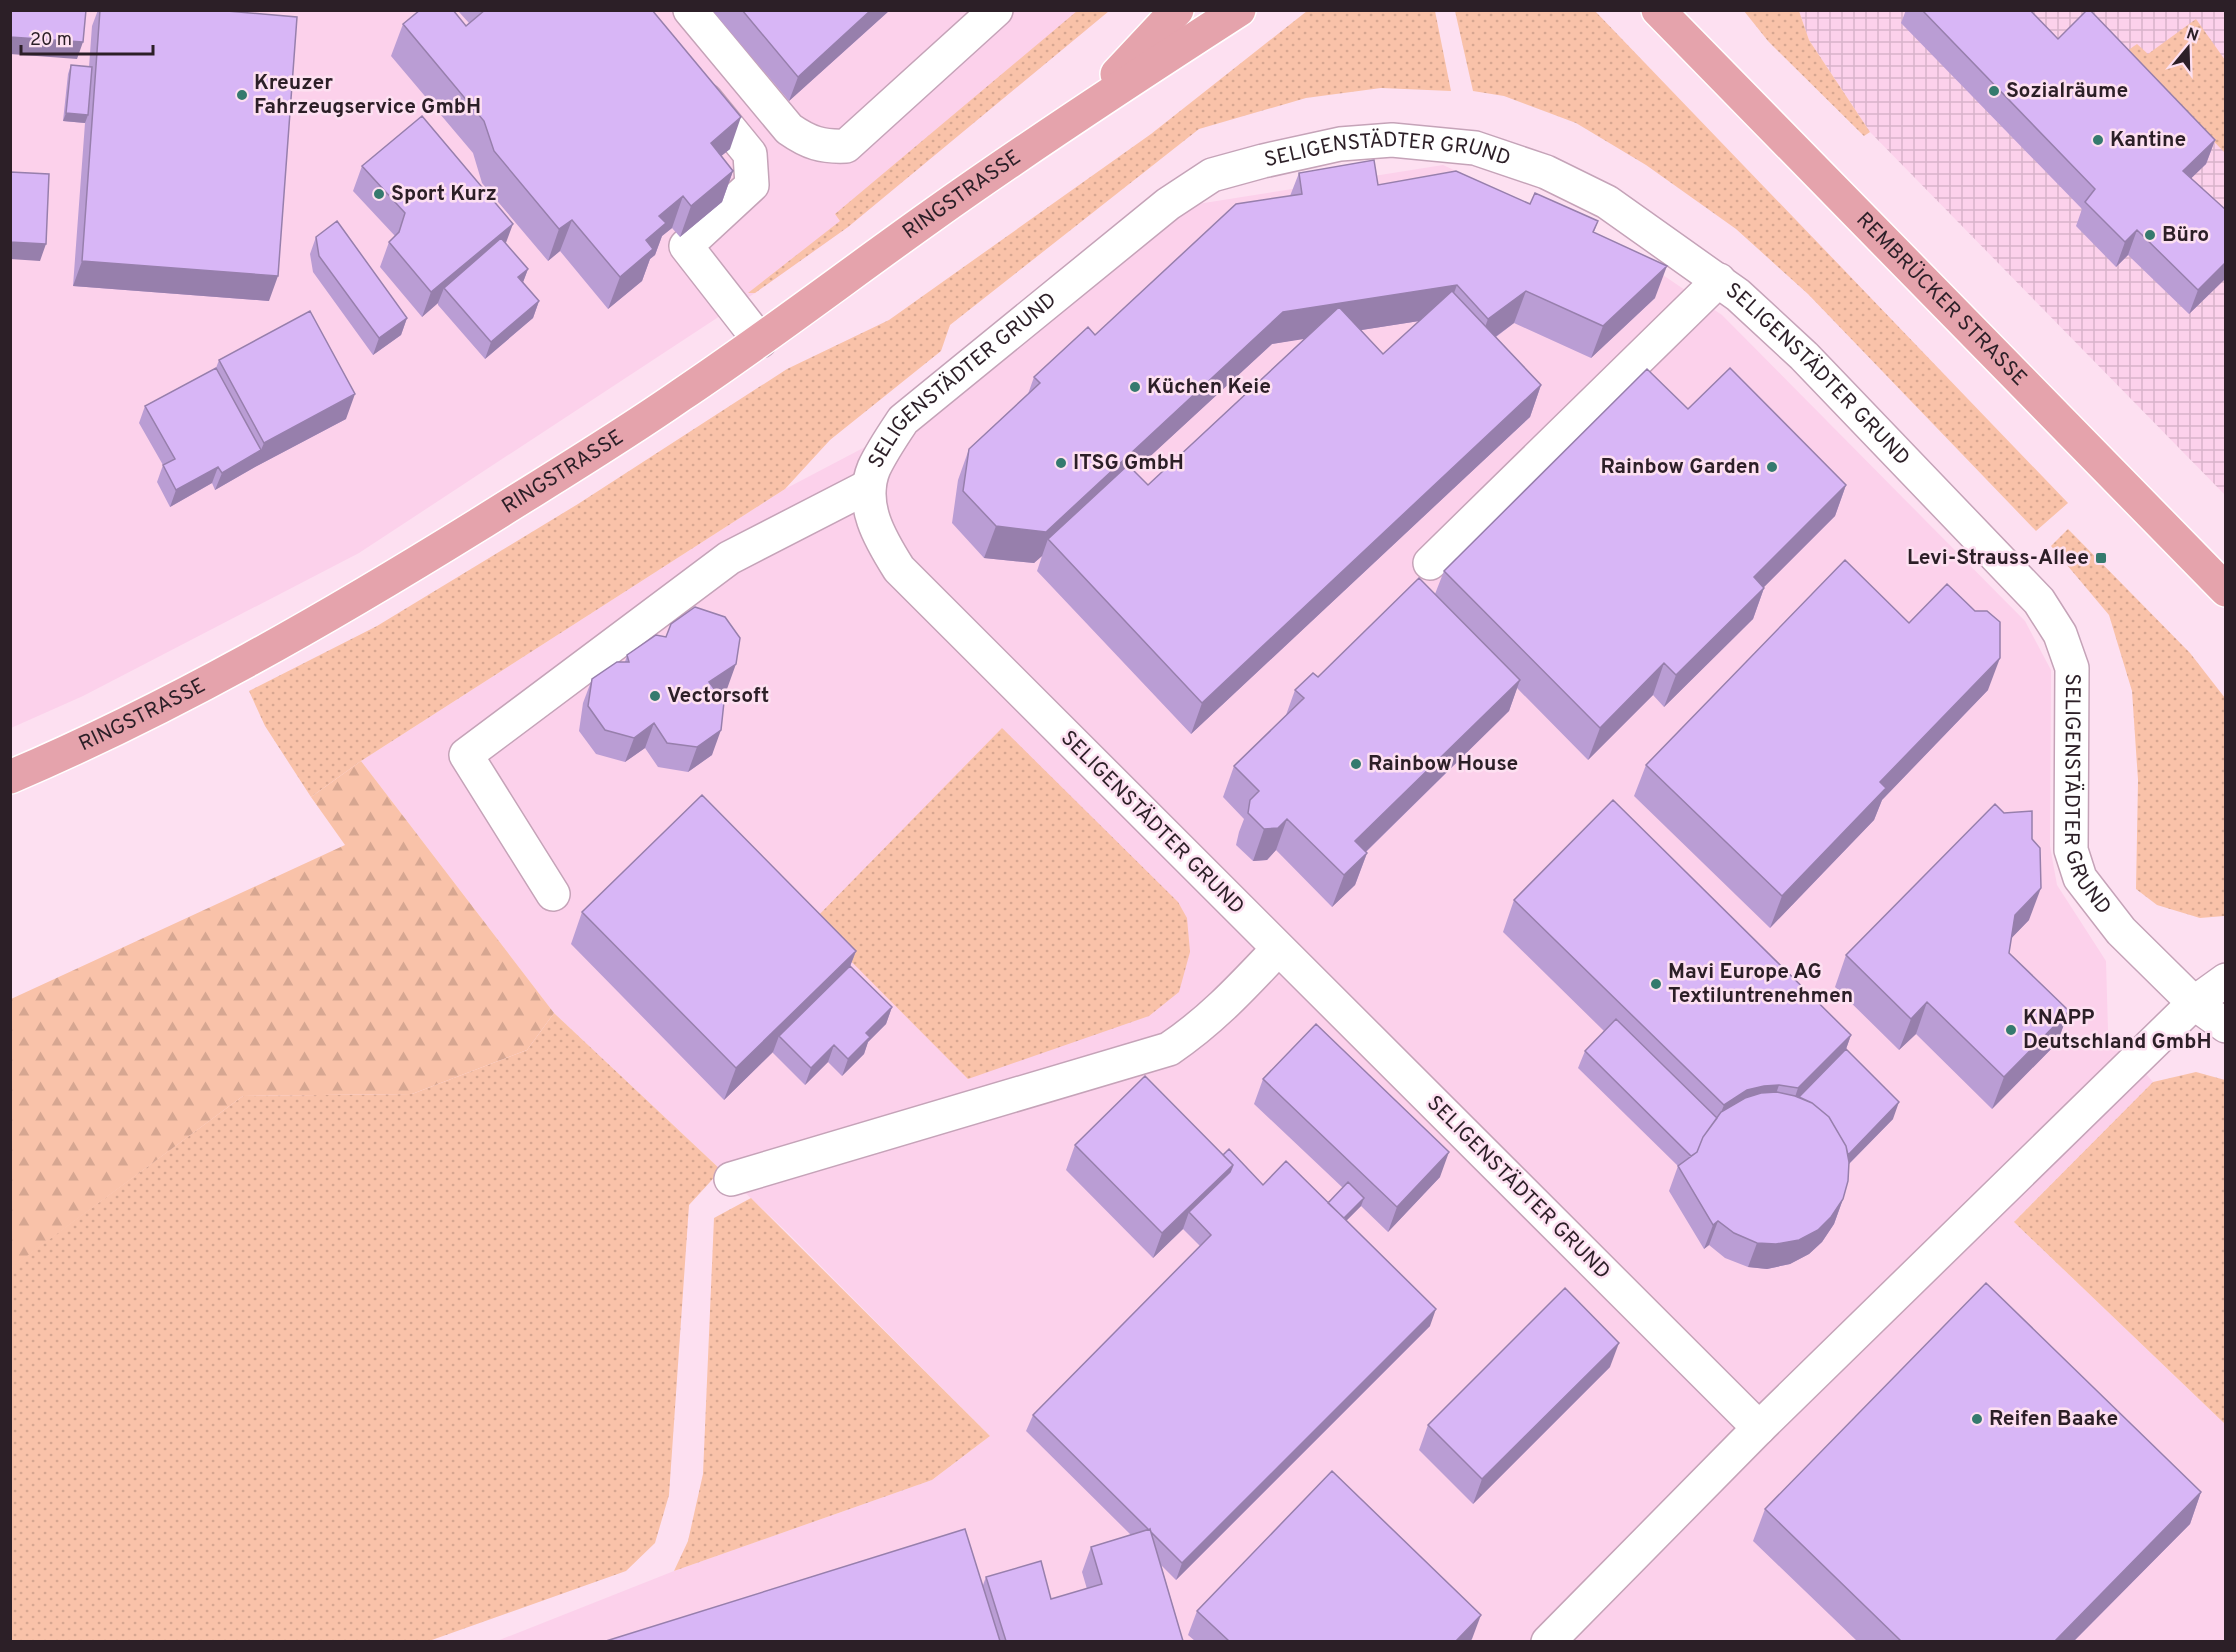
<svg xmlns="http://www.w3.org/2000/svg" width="2236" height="1652" viewBox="0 0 2236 1652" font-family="Overpass,sans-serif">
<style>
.built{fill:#fcd1eb}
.industrial{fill:url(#industrial-grid)}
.grass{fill:url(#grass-dots)}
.forest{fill:url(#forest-firs)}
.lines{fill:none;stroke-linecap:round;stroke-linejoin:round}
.minor-casing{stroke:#c5a3b8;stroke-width:36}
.major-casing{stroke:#fff;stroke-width:36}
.minor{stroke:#fff;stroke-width:33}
.major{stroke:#e5a3ac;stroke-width:33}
.wall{fill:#ba9dd4;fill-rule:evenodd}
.shaded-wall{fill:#977fac}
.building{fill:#d8b6f6;stroke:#977fac;stroke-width:1.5}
.poi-dot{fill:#357a6e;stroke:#fde0f1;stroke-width:2}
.labels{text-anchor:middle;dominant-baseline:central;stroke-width:5;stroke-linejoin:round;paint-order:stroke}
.poi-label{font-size:21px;font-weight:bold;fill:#2c1f27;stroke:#fde0f1;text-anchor:start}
.street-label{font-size:21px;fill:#2c1f27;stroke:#fde0f1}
</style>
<defs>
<pattern id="industrial-grid" width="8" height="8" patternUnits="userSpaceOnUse" patternTransform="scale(1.5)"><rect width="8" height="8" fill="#fcd1eb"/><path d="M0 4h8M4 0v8" fill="none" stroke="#d8b3ca"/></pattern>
<pattern id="grass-dots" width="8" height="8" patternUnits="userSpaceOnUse" patternTransform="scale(1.5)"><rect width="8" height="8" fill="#f9c2a9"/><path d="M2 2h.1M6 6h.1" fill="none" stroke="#d6a691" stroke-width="1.8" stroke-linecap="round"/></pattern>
<pattern id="forest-firs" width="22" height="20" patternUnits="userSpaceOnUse" patternTransform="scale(1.5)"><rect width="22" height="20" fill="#f9c2a9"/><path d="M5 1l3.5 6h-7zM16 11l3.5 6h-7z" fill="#d6a691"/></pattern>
</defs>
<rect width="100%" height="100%" fill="#fde0f1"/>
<!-- built -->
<path class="built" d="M10 11H1109L848 227 755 293 359 553 83 696 11 728Z
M1443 165 1617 244 1722 315 2025 621 2051 670 2050 846 2057 885 2106 961 2108 1030 2153 1082 2014 1222 2225 1424V1641H497L674 1571 932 1480 990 1436 788 1233 554 1013 361 761 785 489 926 415 1185 206Z"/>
<!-- industrial -->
<path class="industrial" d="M1799 11H2225V495L1870 132 1809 40Z"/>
<!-- grass -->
<path class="grass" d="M1077 11H1109L848 227 755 293H748L840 221 835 214Z
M1307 11H1435L1451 91 1381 88 1306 98 1199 129 950 325 941 351 830 440 785 489 361 761 311 797 265 726 249 691 377 626 578 504 787 369 889 320 1151 134Z
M1455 11H1595L2068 503 2036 531 1808 294 1736 229 1646 165 1576 123 1504 96 1473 91Z
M1744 11H1799L1809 40 1870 132 1864 136 1768 41Z
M2196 19 2225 60V153L2127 51 2137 44 2148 54Z
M2068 529 2190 653 2225 698 2224 916 2200 918 2157 905 2136 889 2138 780 2132 691 2109 615 2051 546Z
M1002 728 1178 902 1187 918 1190 952 1179 992 1149 1016 968 1079 812 922Z
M554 1013 721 1170 689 1205 669 1495 655 1543 626 1571 429 1641H11L10 1268 243 1096 412 1094 527 1050Z
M2196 1072 2225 1080V1424L2014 1222 2153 1082Z
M751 1198 990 1436 932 1480 674 1571 688 1541 703 1474 714 1218Z"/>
<!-- forest -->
<path class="forest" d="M361 761 554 1013 527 1050 412 1094 243 1096 11 1268V999L345 845 311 797Z"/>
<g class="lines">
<defs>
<g id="minor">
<path d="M690 10 789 129C809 143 822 147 846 146L996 10"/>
<path d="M706 100 750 154 752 185 686 246 760 341"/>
<path d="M1430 563 1719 280"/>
<path d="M553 894 466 755 729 558 869 486"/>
<path d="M731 1179 1169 1049C1212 1020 1243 986 1278 949"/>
<path id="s1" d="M1759 1428 899 569C880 539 859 504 874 468 882 451 893 435 903 420L1168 204 1212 175 1263 161 1340 144 1392 140 1475 148 1546 172 1607 202 1738 295 1804 356 2039 601 2060 634 2072 668 2071 850 2080 878 2121 931 2194 1003 2226 1026"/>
<path d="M1548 1642 1759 1428 2194 1003 2226 980"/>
</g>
<g id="major">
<path id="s2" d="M1658 10 2226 590"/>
<path d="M1117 74 1177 10"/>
<path id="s3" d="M10 777C174 707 328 618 478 525 546 482 615 441 681 395 766 338 847 276 930 217 1031 145 1135 77 1239 10"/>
</g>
</defs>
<!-- minor casing -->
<use href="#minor" class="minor-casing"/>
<!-- major casing -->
<use href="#major" class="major-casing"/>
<!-- minor -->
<use href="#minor" class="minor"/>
<!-- major -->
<use href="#major" class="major"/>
</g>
<!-- wall -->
<path class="wall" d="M98 10H215L269 301 73 286 85 123 63 121 68 74 71 65 89 67 92 26Z
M459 10H652L730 149 721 156 733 171 722 202 680 237 672 228 662 236 655 255 650 259 642 281 608 309 560 251 548 261 482 183 473 153 391 56 403 24 466 26 469 23 459 12Z
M712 10H890L789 101Z
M1906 10H2030L2058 39 2215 140 2206 164 2191 178 2226 210V278L2189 314 2128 255 2116 267 2076 226 2082 209 1901 23Z
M362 166 506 244 528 269 523 282 539 301 533 318 485 359 438 305V303L422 317 380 267 389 242 395 236 353 191Z
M1299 173 1378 185 1530 204 1598 221 1594 232 1655 298 1591 358 1514 323 1496 337 1541 385 1530 417 1191 734 1037 571 1042 556 1034 563 984 558 952 523 958 480 969 449 1028 394 1034 377 1095 335 1290 196ZM1419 321 1383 354 1361 330ZM1305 338 1148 485 1134 471 1272 344Z
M316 237 407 318 401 335 373 355 313 272 310 254Z
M219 360 346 419 255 467 215 490 212 483 170 507 157 482 163 465 139 423 145 406 216 368Z
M1688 409 1846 485 1835 516 1764 587V588L1753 619 1664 707 1653 695 1588 760 1517 688 1509 711 1366 852 1367 853 1355 885 1332 907 1276 850 1267 860 1253 861 1236 845 1239 832 1244 819 1223 797 1234 766 1286 715 1295 690 1318 677 1435 594 1444 571Z
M1909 623 1988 690 1882 800 1874 820 1770 928 1634 796 1646 765Z
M627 655 727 689 718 694 712 755 688 772 658 767 645 748 625 762 596 754 579 731 583 703 592 679 625 662Z
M1514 900 1851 1035 1846 1049 1893 1119 1849 1164 1843 1199 1834 1224 1822 1242 1809 1254 1790 1264 1767 1269 1748 1267 1725 1258 1709 1245 1704 1249 1669 1191 1678 1166 1578 1068 1585 1051 1604 1031 1503 932Z
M582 912 856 951 850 966 892 1007 886 1024 868 1042 864 1054 842 1076 828 1062 805 1085 773 1053V1052L724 1100 571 944Z
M2029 920 2011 938 2009 953 2069 1011 2057 1043 1992 1109 1916 1034 1899 1050 1835 987 1846 955Z
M1263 1079 1440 1177 1388 1232 1361 1206 1346 1221 1430 1326 1176 1580 1161 1565 1183 1641H606L983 1585 986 1577 1051 1599 1087 1589 1082 1572 1091 1547 1131 1535 1026 1431 1033 1415 1200 1246 1183 1229 1153 1258 1066 1170 1075 1145 1223 1155 1263 1185 1328 1203 1343 1188 1254 1104Z
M1610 1367 1473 1504 1419 1450 1428 1425Z
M2201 1492 2190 1524 2074 1641H1857L1753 1541 1765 1509Z
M1197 1611 1472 1639 1470 1641H1195L1188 1635Z"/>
<!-- shaded-wall -->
<path class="shaded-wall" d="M871 10H890L789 101 798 77Z
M10 37 83 42 77 59 10 54Z
M66 113 88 115 85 123 63 121Z
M741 117 730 149 699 174 711 143Z
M2215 140 2206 164 2174 195 2183 171Z
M733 171 722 202 680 237 691 206Z
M683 196 672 228 662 236 655 255 650 259 642 281 608 309 620 277 646 240 659 216Z
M572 220 560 251 548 261 559 229Z
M513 224 504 248 444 288 438 303 422 317 431 292Z
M2137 230 2128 255 2116 267 2125 242Z
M10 242 46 244 40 261 10 259Z
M82 261 278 276 269 301 73 286Z
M2226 262V278L2189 314 2198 290Z
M1667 266 1655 298 1591 358 1603 326Z
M528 269 522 285 518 277Z
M1457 285 1445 317 1272 344 1054 545 1048 539 1042 556 1034 563 984 558 996 526 1283 312Z
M1526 291 1514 323 1476 351 1488 319Z
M539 301 533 318 485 359 491 342Z
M407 318 401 335 373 355 379 338Z
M1541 385 1530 417 1191 734 1202 703Z
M355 394 346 419 255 467 215 490 222 473 261 450 264 443Z
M218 467 212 483 170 507 176 490Z
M1846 485 1835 516 1742 609 1754 577Z
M1764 588 1753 619 1664 707 1676 675Z
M2000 658 1988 690 1882 800 1874 820 1770 928 1782 896 1880 782Z
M1664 663 1653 695 1588 760 1600 728Z
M736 664 727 689 700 707 709 682Z
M1520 680 1509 711 1344 873 1355 841Z
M654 723 645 748 625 762 634 738Z
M721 730 712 755 688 772 697 747Z
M1287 819 1276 850 1267 860 1253 861 1264 829Z
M1367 853 1355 885 1332 907 1344 875Z
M2041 888 2029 920 2003 947 2015 915Z
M856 951 844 982 779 1036 773 1052 724 1100 736 1068Z
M1927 1002 1916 1034 1899 1050 1911 1019Z
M892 1007 886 1024 868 1042 864 1054 842 1076 848 1059 866 1033Z
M2069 1011 2057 1043 1992 1109 2004 1077Z
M1851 1035 1840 1066 1793 1103 1798 1088Z
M834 1045 828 1062 805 1085 811 1068Z
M1779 1085 1768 1117 1718 1120 1724 1105 1747 1090 1764 1086Z
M1899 1102 1893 1119 1838 1175 1844 1158Z
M1449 1152 1440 1177 1388 1232 1397 1207Z
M1233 1165 1224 1189 1189 1212 1183 1229 1153 1258 1162 1233Z
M1364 1198 1361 1206 1335 1232 1338 1224Z
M1843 1199 1834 1224 1822 1242 1809 1254 1790 1264 1767 1269 1748 1267 1757 1243Z
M1718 1221 1709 1245 1704 1249 1713 1225Z
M1436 1309 1430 1326 1176 1580 1182 1563Z
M1619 1343 1610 1367 1473 1504 1482 1479Z
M2201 1492 2190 1524 2074 1641H2055Z
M1481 1615 1472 1639 1470 1641H1456Z"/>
<!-- building -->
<path class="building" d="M10 10H86L83 42 10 37Z
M100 10H215L297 17 278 276 82 261Z
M420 10H453L466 26 485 10H652L741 117 711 143 733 171 691 206 683 196 659 216 666 223 646 240 653 249 620 277 572 220 559 229 494 151 484 121 403 24Z
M742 10H871L798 77Z
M1922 10H2030L2058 39 2087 10H2090L2215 140 2183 171 2226 210V262L2198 290 2137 230 2125 242 2085 202 2095 189Z
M71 65 92 67 88 115 66 113Z
M422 116 513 224 431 292 389 242 399 232 405 213 362 166Z
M1374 160 1378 185 1456 171 1530 204 1535 193 1598 221 1593 232 1667 266 1603 326 1526 291 1488 319 1457 285 1283 312 1046 532 996 526 963 491 969 449 1040 383 1034 377 1088 327 1095 335 1236 204 1302 194 1299 173Z
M10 172 49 174 46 244 10 242Z
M337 221 407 318 379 338 319 256 316 237Z
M501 238 528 269 518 277 539 301 491 342 444 288Z
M1452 291 1541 385 1202 703 1048 539 1128 465 1148 485 1339 307 1383 354Z
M310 311 355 394 264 443 219 360Z
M216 368 261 450 222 473 218 467 176 490 163 465 175 459 145 406Z
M1730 368 1846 485 1754 577 1764 588 1676 675 1664 663 1600 728 1444 571 1647 369 1688 409Z
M1845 560 1909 623 1947 584 1975 611H1987L2000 622V658L1880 782 1886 788 1782 896 1646 765Z
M1419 578 1520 680 1355 841 1367 853 1344 875 1287 819 1278 828 1264 829 1248 813 1250 800 1259 791 1234 766 1304 698 1295 690 1313 673 1318 677Z
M695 607 725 617 740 638 736 664 709 682 724 702 721 730 697 747 667 743 654 723 634 738 605 730 588 706 592 679 617 662H629L627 655 656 635 666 637 671 624Z
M702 795 856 951 736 1068 582 912Z
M1613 800 1851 1035 1798 1088 1779 1085 1764 1086 1747 1090 1724 1105 1514 900Z
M1995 804 2004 813 2032 811V839L2040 848 2041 888 2015 915 2009 953 2069 1011 2004 1077 1927 1002 1911 1019 1846 955Z
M850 966 892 1007 866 1033 870 1037 848 1059 834 1045 811 1068 779 1036Z
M1616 1019 1717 1118 1703 1137 1697 1152 1691 1156 1585 1051Z
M1316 1024 1449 1152 1397 1207 1263 1079Z
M1846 1049 1899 1102 1848 1155 1846 1146 1829 1117 1812 1103 1799 1097Z
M1145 1076 1233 1165 1162 1233 1075 1145Z
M1777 1092 1795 1096 1812 1103 1829 1117 1846 1146 1849 1162 1848 1181 1843 1199 1831 1217 1818 1230 1799 1240 1776 1244 1757 1243 1734 1233 1718 1221 1713 1225 1678 1166 1697 1152 1703 1137 1721 1112 1745 1098 1761 1093Z
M1229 1149 1263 1185 1286 1161 1436 1309 1182 1563 1151 1532 1150 1529 1149 1530 1033 1415 1211 1235 1189 1212 1230 1172 1233 1165 1223 1155Z
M1348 1182 1364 1198 1344 1218 1328 1203Z
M1986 1283 2201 1492 2055 1641H1901L1765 1509Z
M1565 1288 1619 1343 1482 1479 1428 1425Z
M1332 1471 1481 1615 1456 1641H1229L1197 1611Z
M965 1529 1000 1641H606Z
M1150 1529 1183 1641H1006L986 1577 1041 1561 1051 1599 1102 1584 1091 1547Z"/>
<!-- markers -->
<g class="poi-dot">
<circle cx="1994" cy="91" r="6"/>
<circle cx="242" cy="95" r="6"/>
<circle cx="2098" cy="140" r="6"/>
<circle cx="379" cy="194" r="6"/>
<circle cx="2150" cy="235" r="6"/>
<circle cx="1135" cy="387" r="6"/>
<circle cx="1061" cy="463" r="6"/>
<circle cx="1772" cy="467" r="6"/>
<rect x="2095" y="552" width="12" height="12" rx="3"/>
<circle cx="655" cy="696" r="6"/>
<circle cx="1356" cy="764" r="6"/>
<circle cx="1656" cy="984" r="6"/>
<circle cx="2011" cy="1030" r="6"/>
<circle cx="1977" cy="1419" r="6"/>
</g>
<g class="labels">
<!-- poi labels -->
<g class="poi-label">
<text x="254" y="83">Kreuzer<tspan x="254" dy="24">Fahrzeugservice GmbH</tspan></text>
<text x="2006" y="91">Sozialräume</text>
<text x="2110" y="140">Kantine</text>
<text x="391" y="194">Sport Kurz</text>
<text x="2162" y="235">Büro</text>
<text x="1147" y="387">Küchen Keie</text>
<text x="1073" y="463">ITSG GmbH</text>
<text x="1760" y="467" text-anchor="end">Rainbow Garden</text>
<text x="2089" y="558" text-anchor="end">Levi-Strauss-Allee</text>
<text x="667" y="696">Vectorsoft</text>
<text x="1368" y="764">Rainbow House</text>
<text x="1668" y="972">Mavi Europe AG<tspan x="1668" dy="24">Textiluntrenehmen</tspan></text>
<text x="2023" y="1018">KNAPP<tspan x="2023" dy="24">Deutschland GmbH</tspan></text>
<text x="1989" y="1419">Reifen Baake</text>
</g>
<!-- street labels -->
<g class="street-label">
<text stroke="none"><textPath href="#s1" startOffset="1954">SELIGENSTÄDTER GRUND</textPath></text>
<text stroke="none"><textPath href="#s3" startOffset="1118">RINGSTRASSE</textPath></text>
<text stroke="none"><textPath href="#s2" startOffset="405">REMBRÜCKER STRASSE</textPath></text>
<text stroke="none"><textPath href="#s1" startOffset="2458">SELIGENSTÄDTER GRUND</textPath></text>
<text stroke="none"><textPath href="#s1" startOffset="1450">SELIGENSTÄDTER GRUND</textPath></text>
<text stroke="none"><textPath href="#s3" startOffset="632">RINGSTRASSE</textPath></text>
<text stroke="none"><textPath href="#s3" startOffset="146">RINGSTRASSE</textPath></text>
<text stroke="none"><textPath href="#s1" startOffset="2980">SELIGENSTÄDTER GRUND</textPath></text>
<text transform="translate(1152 823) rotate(45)">SELIGENSTÄDTER GRUND</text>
<text transform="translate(1518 1188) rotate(45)">SELIGENSTÄDTER GRUND</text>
</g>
</g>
<!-- border -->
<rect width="2236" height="1652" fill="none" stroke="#2c1f27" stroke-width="24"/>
<!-- north arrow -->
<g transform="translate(2188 48) rotate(19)" stroke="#fde0f1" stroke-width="4.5" paint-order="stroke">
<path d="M0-4.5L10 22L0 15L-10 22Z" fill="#2c1f27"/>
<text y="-9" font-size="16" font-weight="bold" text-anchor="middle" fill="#2c1f27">N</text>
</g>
<!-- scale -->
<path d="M21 45v9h132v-9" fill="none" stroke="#2c1f27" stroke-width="3"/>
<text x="30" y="45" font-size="18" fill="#2c1f27" stroke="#fde0f1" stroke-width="4.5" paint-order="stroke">20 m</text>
</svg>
